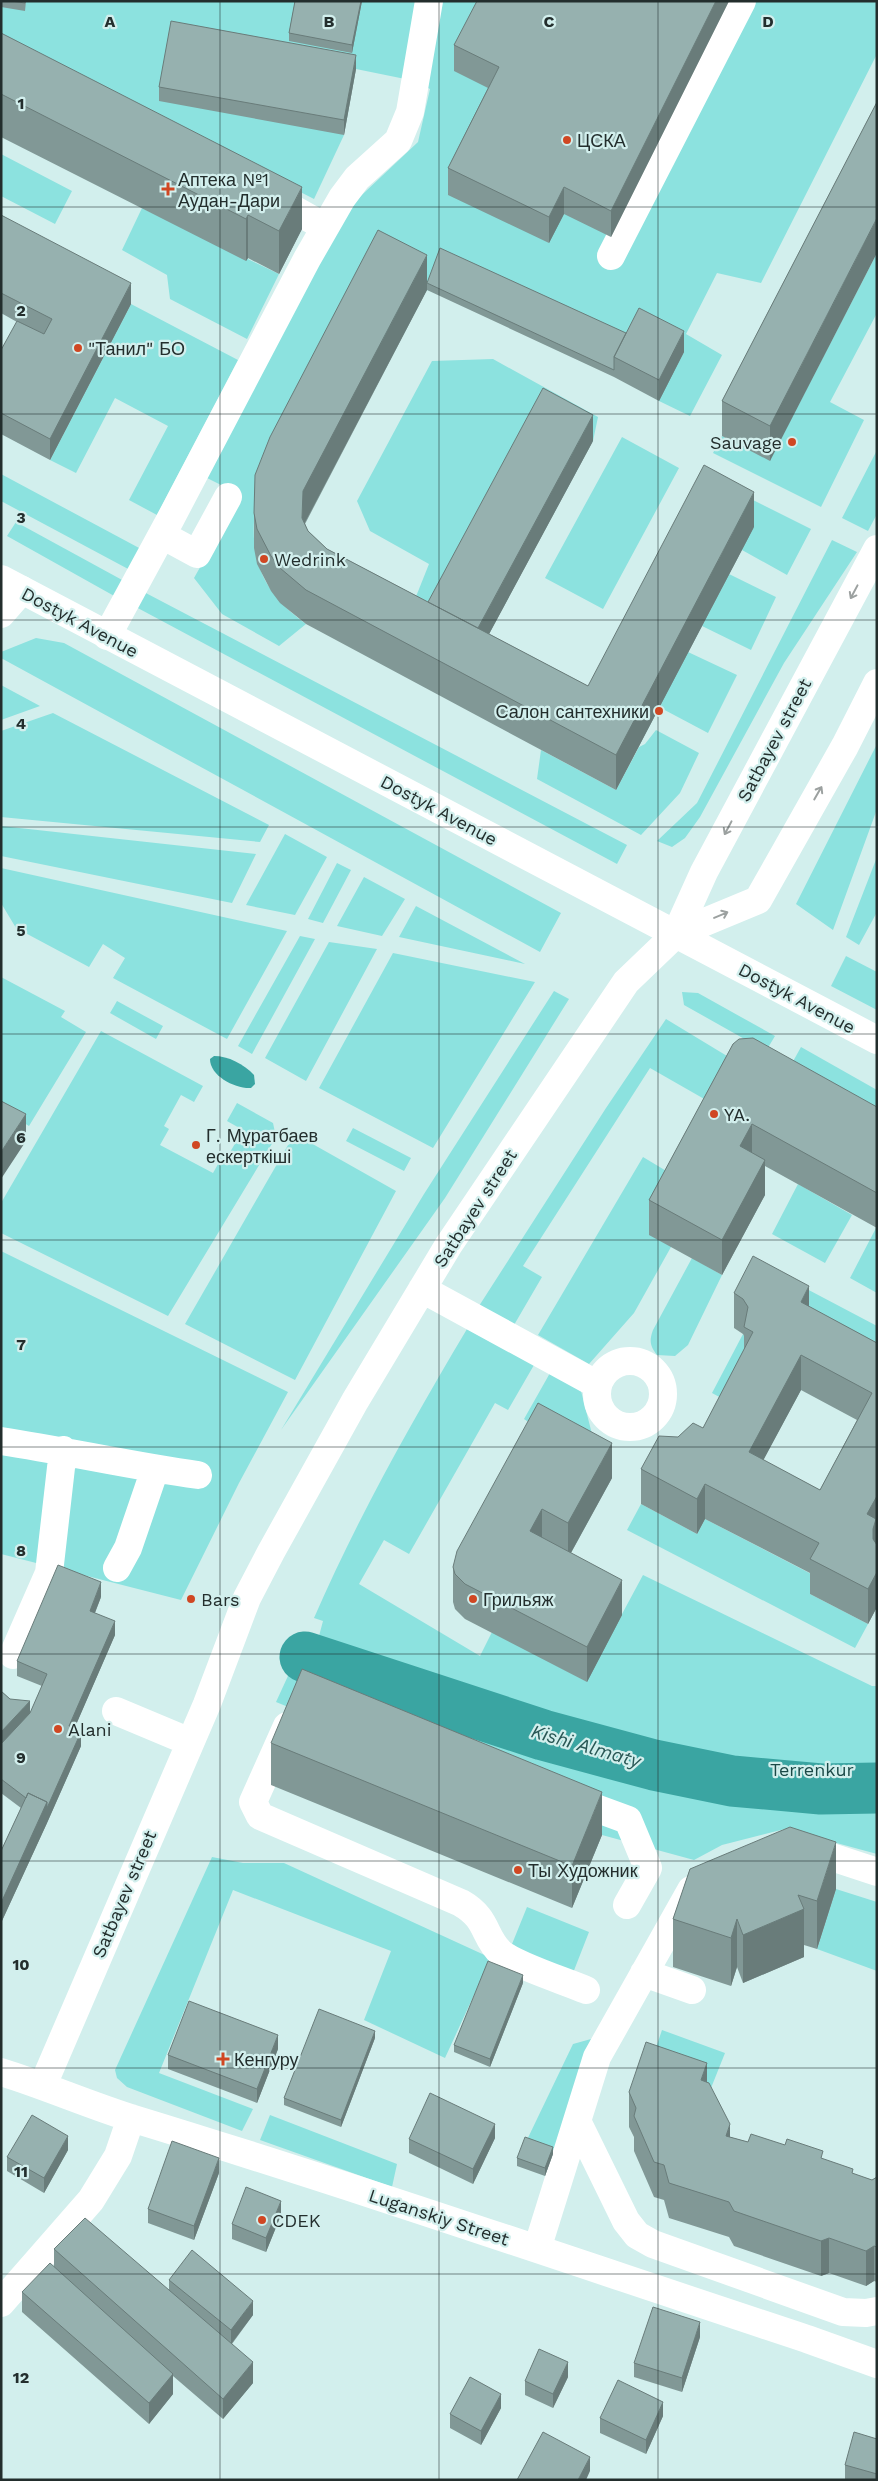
<svg xmlns="http://www.w3.org/2000/svg" width="878" height="2481" viewBox="0 0 878 2481" font-family="'Work Sans',sans-serif">
<style>
.green{fill:#8ce2df}
.water{fill:#3aa5a2}
.lines{fill:none;stroke-linecap:round;stroke-linejoin:round}
.river{stroke:#3aa5a2;stroke-width:51}
.minor{stroke:#fff;stroke-width:28}
.major{stroke:#fff;stroke-width:28}
.wall{fill:#819896;fill-rule:evenodd}
.shaded-wall{fill:#697c7a}
.building{fill:#96b1af;stroke:#697c7a;fill-rule:evenodd}
.oneway{stroke:#9ca1a0}
.grid{fill:none;stroke:#232e2d;stroke-width:1;stroke-opacity:0.55}
.poi-dot{fill:#d04723;stroke:#d2efed;stroke-width:2}
.labels{text-anchor:middle;dominant-baseline:central;stroke-width:4.5;stroke-linejoin:round;paint-order:stroke}
.poi-label{font-size:18px;fill:#232e2d;stroke:#d2efed;text-anchor:start}
.street-label{font-size:18px;fill:#232e2d;stroke:#d2efed}
.park-label{font-size:18px;fill:#1a4947;stroke:#d2efed}
.water-label{font-size:19px;font-style:italic;fill:#295755;stroke:#d2efed}
.grid-label{font-size:16px;text-anchor:middle;font-weight:bold;fill:#232e2d;stroke:#d2efed;stroke-width:4.5;stroke-linejoin:round;paint-order:stroke}
</style>
<rect width="100%" height="100%" fill="#d2efed"/>
<!-- green -->
<path class="green" d="M1 1H877V54L761 283 717 273 686 334 722 355 690 416 659 401 631 343 427 290 255 510C249 561 264 594 306 624L279 646 222 614 194 578 241 495 207 478 348 208 418 142 430 89 415 81 356 69 171 36 344 135 314 199 1 39Z
M1 154 72 191 55 224 1 196Z
M142 208 279 274 247 339 170 299 167 275 122 250Z
M877 253V313L830 402 864 420 821 507 713 453 722 436 770 460Z
M131 304 238 360 157 515 129 500 168 426 115 398 76 473 50 460Z
M493 359 598 417 593 441 424 636 409 614 429 564 370 531 357 501 432 361Z
M622 437 679 468 603 609 545 578Z
M876 452 877 514 868 531 842 518Z
M1 474 141 549 130 570 1 501Z
M713 480 811 529 787 575 742 550Z
M16 522 124 581 116 597 7 536Z
M832 540 857 552 784 663 700 817 685 838 672 847 657 841 697 803Z
M729 574 776 597 751 650 702 626Z
M142 591 627 845 617 864 134 606Z
M36 638 64 643 561 913 540 952 1 658V652Z
M688 652 737 675 708 733 659 707Z
M1 685 40 706 1 720Z
M53 713 269 825 260 842 1 817V731Z
M656 730 699 753 680 793 641 835 537 779 541 750 616 790 639 747 645 744Z
M877 744V809L833 930 796 904Z
M1 826 256 854 232 903 1 856Z
M285 834 327 857 295 915 246 905Z
M877 857V912L859 945 846 937Z
M337 863 351 870 323 923 308 919Z
M1 868 287 931 227 1039 113 978 125 958 103 944 89 967 16 928 1 903Z
M364 877 405 899 382 936 337 926Z
M416 906 525 964 399 937Z
M300 936 315 939 252 1054 238 1046Z
M329 942 377 949 306 1081 265 1058Z
M393 953 535 982 433 1148 319 1088Z
M846 956 877 972V1010L831 986Z
M1 977 65 1011 61 1017 86 1032 29 1126 1 1109Z
M554 991 569 999 445 1198 281 1430 424 1194Z
M682 992 698 993 775 1036 766 1051 684 1005Z
M117 1001 163 1026 156 1039 110 1013Z
M666 1019 760 1076 713 1104 650 1068 523 1266 542 1277 514 1325 479 1306 606 1108Z
M101 1031 203 1086 194 1102 181 1095 164 1126 169 1129 160 1145 213 1173 222 1157 226 1159 243 1130 227 1121 237 1103 273 1123 276 1137 168 1316 1 1233V1203Z
M801 1047 877 1090V1113L791 1065Z
M353 1128 411 1158 404 1171 346 1141Z
M302 1138 396 1191 295 1380 185 1324 288 1145Z
M643 1157 673 1175 671 1247 634 1313 589 1364 538 1335Z
M798 1184 852 1215 825 1263 772 1234Z
M876 1228 877 1229V1293L850 1278Z
M1 1251 288 1392 239 1483 181 1600 1 1554Z
M692 1258 722 1275 688 1345 675 1356 657 1355C650 1346 649 1341 653 1330Z
M767 1268 877 1326V1378Z
M467 1329 534 1365 508 1410 495 1403 409 1554 384 1540 359 1584 480 1656 492 1632 586 1681 643 1575 872 1686H877V1854L785 1829 722 1845 694 1860 602 1835 276 1702 293 1665 310 1670 323 1621 314 1618C358 1517 411 1423 467 1329Z
M743 1334 748 1342 734 1405 712 1393Z
M550 1373 581 1391 602 1473 524 1419Z
M641 1504 697 1534 705 1519 819 1578 810 1594 868 1624 855 1648 627 1530Z
M212 1857 243 1863H284L491 1958 445 2058 364 2020 391 1951 233 1890 159 2073 253 2109 242 2131 127 2087 117 2078 115 2070Z
M836 1889 877 1902V1971L817 1949Z
M527 1907 589 1932 573 1973 510 1949Z
M662 2030 725 2053 707 2098 646 2077Z
M591 2039 553 2154 525 2144 573 2044Z
M270 2115 397 2164 392 2187 260 2140Z"/>
<!-- water -->
<path class="water" d="M214 1056C228 1056 244 1064 254 1075L255 1084 251 1088C235 1089 210 1076 210 1059Z"/>
<g class="lines">
<!-- river -->
<path class="river" d="M305 1657 543 1735 654 1765 732 1781 821 1789 877 1788"/>
<!-- minor -->
<path class="minor" d="M270 196 325 227
M611 256 742 1
M162 535 197 554 228 497
M1 614 22 590
M107 636 171 518 307 259 342 198 357 178 398 141 410 112 429 1
M422 1289 598 1385
M597 1394a33 33 0 1 1 66 0a33 33 0 1 1-66 0Z
M1 1441C67 1451 132 1466 198 1475
M117 1568 128 1548 155 1469
M13 1655 49 1573 63 1450
M116 1711 190 1742
M287 1726 253 1802 260 1816 461 1903C489 1919 483 1937 501 1953 517 1966 565 1981 586 1990
M568 1798 628 1820 648 1868 627 1905
M801 1847 877 1872
M644 1973 692 1990
M1 2072C46 2086 89 2105 134 2119 360 2188 583 2265 807 2339L877 2364
M43 2085 207 1704 247 1598 271 1552 355 1401 448 1246 626 982 676 934
M577 2121 626 2221 637 2235 653 2244 843 2312 866 2313 877 2311
M537 2249 597 2057 691 1890
M1 2303 91 2200 118 2156 131 2118"/>
<!-- major -->
<path class="major" d="M1 579 877 1040
M676 934 704 872 877 549
M676 934 758 900 845 746 877 683"/>
</g>
<!-- wall -->
<path class="wall" d="M1 1H26L25 11 1 7Z
M295 1H362L352 53 289 41V33Z
M729 1 611 237 564 214 549 243 448 195V168L488 88 454 71V45Z
M1 33 302 229 279 274 248 258 246 261 1 137Z
M356 69 344 135 159 101V87Z
M877 102 770 461 722 436V401Z
M1 215 131 304 50 460 1 434V350L17 322 1 313Z
M427 283 626 333 684 352 659 401 614 377 427 290 305 524 308 531 327 549 428 602 593 441 489 634 588 686 754 527 616 790 306 624 280 603 271 591 257 564 254 548V513Z
M733 1044 877 1107V1228L765 1166V1195L722 1275 649 1235V1200Z
M734 1293 809 1307 877 1343V1607L868 1624 810 1594V1573L705 1519 697 1534 641 1504V1469L678 1437 703 1428 744 1350V1336L743 1334 734 1328ZM801 1390 857 1420 820 1490 763 1460Z
M538 1403 612 1478 571 1553 622 1615 587 1682 465 1619 455 1609 453 1602V1567Z
M101 1597 95 1613 115 1635 74 1729 81 1746 47 1823 1 1923V1851L21 1808 1 1793V1691L10 1699 30 1713 42 1686 17 1676V1661Z
M271 1743 602 1835 572 1908 271 1785Z
M690 1869 836 1889 817 1949 804 1945V1957L743 1983 737 1967 731 1986 673 1967V1919Z
M523 1983 490 2067 454 2052V2045Z
M375 2038 341 2127 284 2105V2098Z
M278 2049 257 2103 168 2069V2055Z
M707 2082 730 2137 748 2142 823 2159 853 2174 872 2180 877 2177V2282L874 2281 866 2286 829 2273 821 2276 734 2246 729 2237 669 2218 664 2200 654 2197 634 2151V2137L629 2127V2092Z
M495 2138 473 2184 409 2153V2139Z
M68 2150 44 2193 7 2171V2157Z
M553 2154 545 2176 517 2166V2158Z
M219 2173 194 2240 148 2223V2209Z
M281 2215 266 2252 232 2239V2224Z
M54 2249 169 2291V2280L253 2315 232 2344 253 2383 223 2419 173 2376V2394L149 2424 22 2312V2292L54 2267Z
M700 2337 682 2392 634 2377V2363Z
M568 2377 553 2408 525 2395V2381Z
M501 2408 481 2445 450 2428V2414Z
M663 2416 646 2454 600 2433V2418Z
M877 2439V2480L845 2479V2465Z"/>
<!-- shaded-wall -->
<path class="shaded-wall" d="M361 1H362L352 53V45Z
M716 1H729L611 237V211Z
M356 55V69L344 135V120Z
M302 187V229L279 274V231Z
M564 187V214L549 243V217Z
M248 215V258L246 261V219Z
M877 218V253L770 461V426Z
M427 255V290L303 526 302 518 303 491Z
M131 283V304L50 460V439Z
M684 331V352L659 401V380Z
M593 415V441L474 662V636Z
M754 492V527L616 790V755Z
M26 1114V1141L1 1179V1152Z
M752 1124V1159L740 1146Z
M765 1160V1195L722 1275V1240Z
M809 1286V1321L801 1302Z
M801 1355V1390L749 1487V1452Z
M612 1443V1478L568 1558V1523Z
M705 1484V1519L697 1534V1499Z
M877 1496 876 1554 867 1514Z
M542 1509V1544L530 1531Z
M877 1572V1607L868 1624V1589Z
M622 1580V1615L587 1682V1647Z
M101 1582V1597L90 1625V1611Z
M115 1621V1635L69 1741V1726Z
M30 1701V1727L1 1759V1732Z
M81 1732V1746L47 1823V1808Z
M602 1792V1835L572 1908V1866Z
M47 1802V1823L1 1923V1903Z
M836 1842V1889L817 1949V1901Z
M804 1909V1957L743 1983V1935Z
M737 1919V1967L731 1986V1938Z
M523 1975V1983L490 2067V2059Z
M375 2031V2038L341 2127V2120Z
M278 2035V2049L257 2103V2089Z
M707 2063V2098L701 2080Z
M495 2124V2138L473 2184V2169Z
M730 2124V2159L726 2136Z
M68 2136V2150L44 2193V2178Z
M553 2147V2154L545 2176V2168Z
M219 2158V2173L194 2240V2226Z
M281 2201V2215L266 2252V2238Z
M829 2238V2273L821 2276V2241Z
M874 2246V2281L866 2286V2251Z
M253 2301V2315L231 2344V2330Z
M700 2322V2337L682 2392V2378Z
M253 2362V2383L223 2419V2399Z
M568 2362V2377L553 2408V2394Z
M173 2374V2394L149 2424V2403Z
M501 2394V2408L481 2445V2431Z
M663 2402V2416L646 2454V2440Z
M590 2457V2471L586 2480H578Z"/>
<!-- building -->
<path class="building" d="M11 1H25V3Z
M295 1H361L352 45 289 33Z
M477 1H716L611 211 564 187 549 217 448 168 499 67 454 45Z
M171 21 356 55 344 120 159 87Z
M1 33 302 187 279 231 248 215 246 219 1 94Z
M877 102V218L770 426 722 401Z
M1 215 131 283 50 439 1 413V350L17 321 44 334 52 319 1 293Z
M378 230 427 255 303 491 302 518 308 531 327 549 588 686 704 465 754 492 616 755 306 590 280 568 271 556 257 529 254 513 255 475 270 437Z
M440 248 626 333 614 357V370L427 283Z
M639 308 684 331 659 380 614 357Z
M543 388 593 415 478 628 428 602Z
M753 1038 877 1107V1193L752 1124 740 1146 765 1160 722 1240 649 1200 733 1044 739 1039Z
M1 1101 26 1114 1 1152Z
M753 1256 809 1286 801 1302 877 1343V1496L867 1514 876 1519 873 1529V1539L877 1545V1572L868 1589 810 1559 819 1543 705 1484 697 1499 641 1469 659 1436 678 1437 693 1423 703 1428 753 1332 744 1327 748 1307 743 1299 734 1293ZM801 1355 872 1393 820 1490 749 1452Z
M538 1403 612 1443 568 1523 542 1509 530 1531 622 1580 587 1647 465 1584 455 1574 453 1567 457 1551Z
M58 1565 101 1582 90 1611 115 1621 69 1726 81 1732 47 1808V1802L28 1793 26 1798 1 1779V1744L30 1713 47 1674 17 1661Z
M302 1669 602 1792 572 1866 271 1743Z
M1 1691 10 1699 30 1701 1 1732Z
M28 1793 47 1802 1 1903V1851Z
M790 1827 836 1842 817 1901 798 1895 804 1909 743 1935 737 1919 731 1938 673 1919 690 1869Z
M488 1961 523 1975 490 2059 454 2045Z
M189 2001 278 2035 257 2089 168 2055Z
M319 2009 375 2031 341 2120 284 2098Z
M646 2042 707 2063 701 2080 709 2083 730 2124 726 2136 748 2142 751 2134 785 2145 787 2139 823 2151 821 2158 853 2169 852 2173 872 2180 877 2177V2247L874 2246 866 2251 829 2238 821 2241 734 2211 729 2202 669 2183 664 2165 654 2162 634 2116 636 2108 629 2092Z
M430 2093 495 2124 473 2169 409 2139Z
M32 2115 68 2136 44 2178 7 2157Z
M525 2137 553 2147 545 2168 517 2158Z
M172 2141 219 2158 194 2226 148 2209Z
M246 2187 281 2201 266 2238 232 2224Z
M85 2218 253 2362 223 2399 54 2249Z
M192 2250 253 2301 231 2330 169 2280Z
M50 2263 173 2374 149 2403 22 2292Z
M653 2307 700 2322 682 2378 634 2363Z
M539 2349 568 2362 553 2394 525 2381Z
M470 2377 501 2394 481 2431 450 2414Z
M618 2380 663 2402 646 2440 600 2418Z
M543 2432 590 2457 578 2480H517Z
M854 2432 877 2439V2474L845 2465Z"/>
<!-- one-way arrows -->
<defs><path id="oneway-shaft" d="M-6 0H5M1.5-3L5.5 0L1.5 3" fill="none" stroke-width="1.6" stroke-linecap="round" stroke-linejoin="round" transform="scale(1.25)"/></defs>
<g class="oneway">
<use href="#oneway-shaft" transform="translate(854 592) rotate(118)"/>
<use href="#oneway-shaft" transform="translate(818 793) rotate(-60)"/>
<use href="#oneway-shaft" transform="translate(728 828) rotate(118)"/>
<use href="#oneway-shaft" transform="translate(721 915) rotate(-23)"/>
</g>
<!-- grid -->
<path class="grid" d="M220 1V2480M439 1V2480M658 1V2480M1 207H877M1 414H877M1 620H877M1 827H877M1 1034H877M1 1240H877M1 1447H877M1 1654H877M1 1861H877M1 2068H877M1 2274H877"/>
<!-- markers -->
<g class="poi-dot">
<circle cx="567" cy="140" r="5"/>
<path d="M165.5 181.5h5v5h5v5h-5v5h-5v-5h-5v-5h5z"/>
<circle cx="78" cy="348" r="5"/>
<circle cx="792" cy="442" r="5"/>
<circle cx="264" cy="559" r="5"/>
<circle cx="659" cy="711" r="5"/>
<circle cx="714" cy="1114" r="5"/>
<circle cx="196" cy="1145" r="5"/>
<circle cx="191" cy="1599" r="5"/>
<circle cx="473" cy="1599" r="5"/>
<circle cx="58" cy="1729" r="5"/>
<circle cx="518" cy="1870" r="5"/>
<path d="M220.5 2051.5h5v5h5v5h-5v5h-5v-5h-5v-5h5z"/>
<circle cx="262" cy="2220" r="5"/>
</g>
<g class="labels">
<!-- poi labels -->
<g class="poi-label">
<text x="577" y="140">ЦСКА</text>
<text x="178" y="179">Аптека №1<tspan x="178" dy="21">Аудан-Дари</tspan></text>
<text x="88" y="348">"Танил" БО</text>
<text x="782" y="442" text-anchor="end">Sauvage</text>
<text x="274" y="559">Wedrink</text>
<text x="649" y="711" text-anchor="end">Салон сантехники</text>
<text x="724" y="1114">YA.</text>
<text x="206" y="1135">Г. Мұратбаев<tspan x="206" dy="21">ескерткіші</tspan></text>
<text x="201" y="1599">Bars</text>
<text x="483" y="1599">Грильяж</text>
<text x="68" y="1729">Alani</text>
<text x="528" y="1870">Ты Художник</text>
<text x="234" y="2059">Кенгуру</text>
<text x="272" y="2220">CDEK</text>
</g>
<!-- street labels -->
<g class="street-label">
<text transform="translate(80 622) rotate(28)">Dostyk Avenue</text>
<text transform="translate(774 740) rotate(-62)">Satbayev street</text>
<text transform="translate(439 810) rotate(28)">Dostyk Avenue</text>
<text transform="translate(797 998) rotate(28)">Dostyk Avenue</text>
<text transform="translate(475 1208) rotate(-57)">Satbayev street</text>
<text transform="translate(124 1894) rotate(-67)">Satbayev street</text>
<text transform="translate(439 2217) rotate(18)">Luganskiy Street</text>
</g>
<!-- park labels -->
<g class="park-label">
<text x="812" y="1769">Terrenkur</text>
</g>
<!-- water labels -->
<g class="water-label">
<text transform="translate(586 1746) rotate(16)">Kіshі Almaty</text>
</g>
</g>
<g class="grid-label">
<text x="110" y="27">A</text>
<text x="329" y="27">B</text>
<text x="549" y="27">C</text>
<text x="768" y="27">D</text>
<text x="21" y="109">1</text>
<text x="21" y="316">2</text>
<text x="21" y="523">3</text>
<text x="21" y="729">4</text>
<text x="21" y="936">5</text>
<text x="21" y="1143">6</text>
<text x="21" y="1350">7</text>
<text x="21" y="1556">8</text>
<text x="21" y="1763">9</text>
<text x="21" y="1970">10</text>
<text x="21" y="2177">11</text>
<text x="21" y="2383">12</text>
</g>
<!-- border -->
<rect width="878" height="2481" fill="none" stroke="#232e2d" stroke-width="5"/>
</svg>
